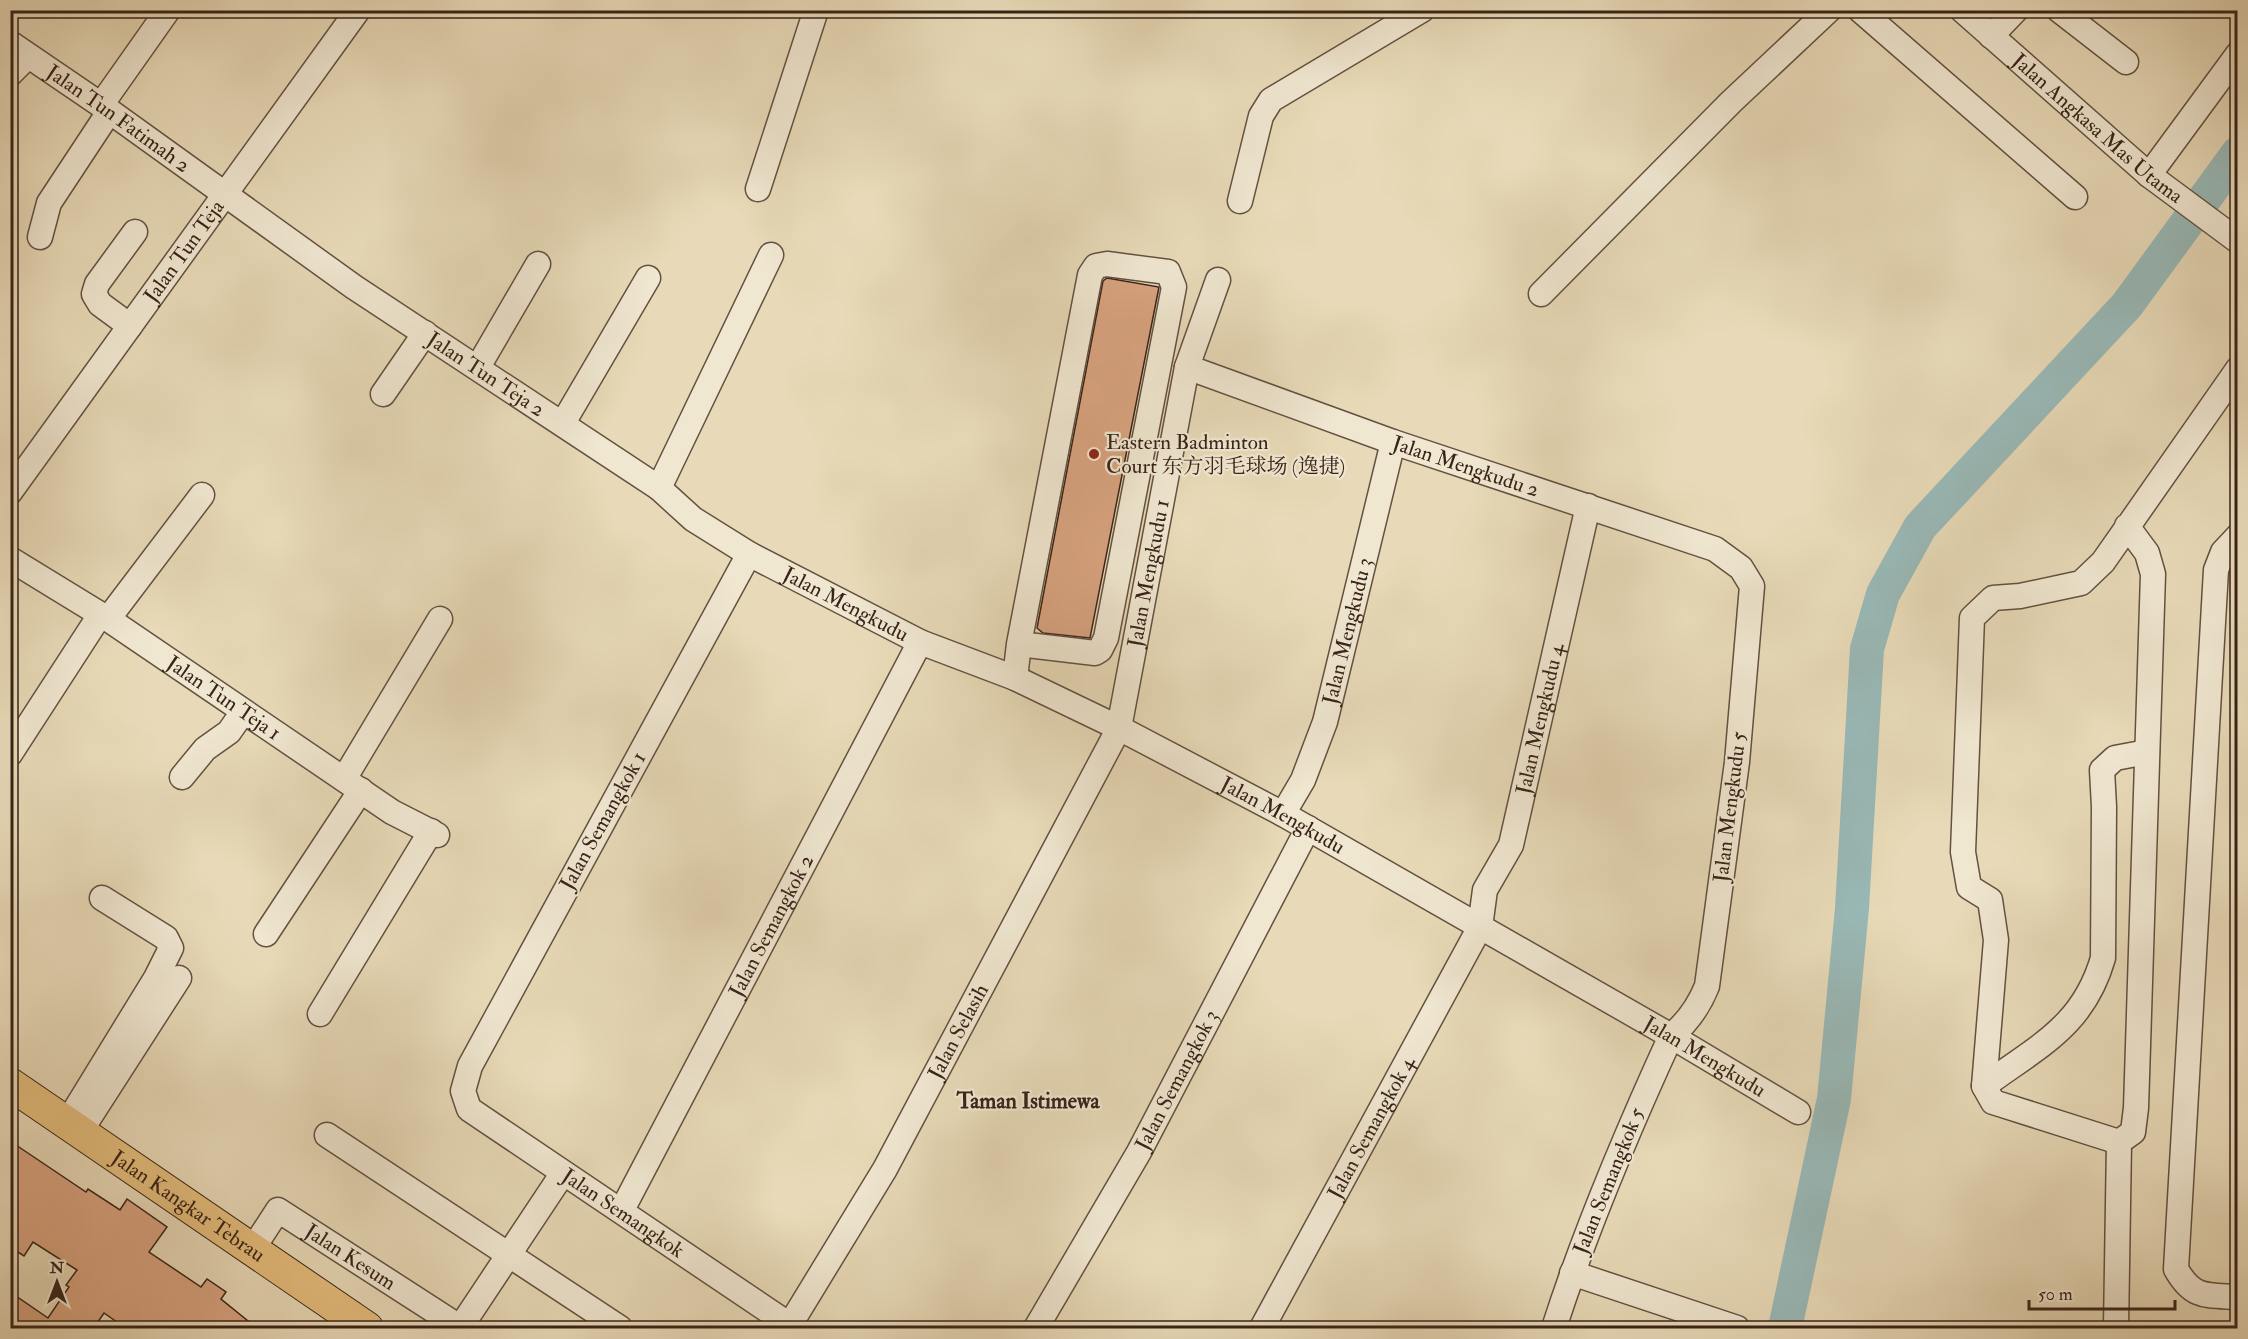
<svg xmlns="http://www.w3.org/2000/svg" width="2248" height="1339" viewBox="0 0 2248 1339" font-family="'IM FELL Double Pica','Noto Serif SC',serif">
<style>
.lines{fill:none;stroke-linecap:round;stroke-linejoin:round}
.river{stroke:#99b9b7;stroke-width:34}
.building{fill:#d8a380;stroke:#382319;stroke-width:1.5}
.minor-casing{stroke:#645141;stroke-width:27}
.major-casing{stroke:#382319;stroke-width:34}
.minor{stroke:#f0e7d1;stroke-width:24}
.major{stroke:#e4bd7c;stroke-width:32}
.poi-dot{fill:#8f2418;stroke:#f0e7d1;stroke-width:2}
.labels{text-anchor:middle;dominant-baseline:central;stroke-width:4.5;stroke-linejoin:round;paint-order:stroke}
.street-label{font-size:21px;fill:#382319;stroke:#f0e7d1}
.poi-label{font-size:21px;fill:#382319;stroke:#f0e7d1;text-anchor:start}
.neighbourhood-label{font-size:22px;font-weight:bold;fill:#382319;stroke:#f0e7d1}
</style>
<rect width="100%" height="100%" fill="#e8dab8"/>
<filter id="stains"><feTurbulence type="fractalNoise" baseFrequency=".00333" numOctaves="4"/><feColorMatrix values="0 0 0 0 .2 0 0 0 0 .09 0 0 0 0 .02 0 0 0 .5 -.17"/></filter>
<radialGradient id="worn" r=".72"><stop offset=".6" stop-color="#630" stop-opacity="0"/><stop offset="1" stop-color="#630" stop-opacity=".3"/></radialGradient>
<g class="lines">
<!-- river -->
<path class="river" d="M1785 1328 1834 1099 1852 908 1867 649 1883 594 1920 527 2127 305 2238 153"/>
</g>
<!-- building -->
<path class="building" d="M1107 278 1159 287 1090 638 1043 633 1037 628 1103 281Z
M10 1141 86 1192 88 1189 120 1210 127 1199 167 1227 149 1252 201 1287 207 1279 226 1292 221 1299 258 1329H127L104 1313 93 1329H10V1292L48 1318 69 1287 66 1285 77 1270 33 1242 24 1256 10 1247Z"/>
<g class="lines">
<defs>
<g id="minor">
<path d="M1860 10 2075 197"/>
<path id="s1" d="M1962 10 2149 175 2238 241"/>
<path d="M2059 10 2126 62"/>
<path d="M1991 36 2016 10"/>
<path id="s2" d="M10 43 101 105 354 287 659 488 693 519 749 554 920 642 1015 678 1119 728 1283 814 1671 1036 1798 1112"/>
<path d="M10 74 28 56"/>
<path d="M101 105 168 10"/>
<path d="M2149 175 2238 54"/>
<path d="M758 189 816 10"/>
<path d="M1240 201 1261 116 1271 100 1422 10"/>
<path d="M40 237 49 203 109 112"/>
<path d="M1541 294 1731 102 1829 10"/>
<path d="M130 326 100 304 94 294 97 284 135 232"/>
<path d="M478 367 538 264"/>
<path id="s3" d="M1187 367 1393 442 1715 549 1741 568 1752 586 1737 762 1707 986C1699 1006 1688 1022 1671 1036 1627 1132 1586 1228 1554 1328"/>
<path d="M383 394 425 333"/>
<path d="M563 423 648 278"/>
<path d="M659 488 771 255"/>
<path id="s4" d="M10 492 358 10"/>
<path d="M2127 526 2147 553 2153 574 2136 1108 2133 1132 2119 1142 1993 1102 1984 1086 1996 940 1990 900 1969 887 1963 852 1972 618 1993 598 2020 596 2081 583 2103 562 2238 369"/>
<path d="M2238 536 2223 552 2216 570 2176 1269C2193 1299 2206 1295 2238 1297"/>
<path id="s5" d="M749 554 470 1066 463 1091 469 1109 794 1328"/>
<path id="s6" d="M10 559 108 619 392 812 437 835"/>
<path d="M108 619 202 495"/>
<path d="M1015 678 1019 644 1095 653 1100 650 1106 638 1174 287 1168 272 1107 264 1096 266 1090 275 1019 644"/>
<path d="M10 754 100 615"/>
<path d="M182 777 205 749 229 732 243 712"/>
<path d="M344 779 440 619"/>
<path id="s7" d="M1283 814 1303 780 1325 722 1393 442"/>
<path d="M266 934 361 790"/>
<path d="M320 1014 431 831"/>
<path d="M1984 1086C2038 1046 2083 1027 2103 958L2104 807 2102 770 2115 758 2147 752"/>
<path d="M67 1123 156 978 171 948 166 938 102 898"/>
<path d="M80 1132 179 978"/>
<path d="M327 1135 620 1328"/>
<path id="s8" d="M622 1210 920 642"/>
<path id="s9" d="M252 1250 278 1210 461 1328"/>
<path d="M1572 1273 1737 1328"/>
<path d="M460 1328 563 1173"/>
<path id="s10" d="M788 1328 885 1169 1119 728 1187 367 1218 280"/>
<path id="s11" d="M1036 1328 1139 1152 1308 828"/>
<path id="s12" d="M1262 1328 1480 927 1485 890 1511 845 1588 506"/>
<path d="M2116 1328 2119 1142"/>
</g>
<g id="major">
<path id="s13" d="M10 1084 367 1328"/>
</g>
</defs>
<!-- minor casing -->
<use href="#minor" class="minor-casing"/>
<!-- major casing -->
<use href="#major" class="major-casing"/>
<!-- minor -->
<use href="#minor" class="minor"/>
<!-- major -->
<use href="#major" class="major"/>
</g>
<!-- markers -->
<circle class="poi-dot" cx="1094" cy="454" r="6"/>
<g class="labels">
<!-- street labels -->
<g class="street-label">
<text stroke="none"><textPath href="#s2" startOffset="132">Jalan Tun Fatimah 2</textPath></text>
<text stroke="none"><textPath href="#s1" startOffset="180">Jalan Angkasa Mas Utama</textPath></text>
<text stroke="none"><textPath href="#s4" startOffset="297">Jalan Tun Teja</textPath></text>
<text stroke="none"><textPath href="#s2" startOffset="580">Jalan Tun Teja 2</textPath></text>
<text stroke="none"><textPath href="#s3" startOffset="296">Jalan Mengkudu 2</textPath></text>
<text stroke="none"><textPath href="#s10" startOffset="843">Jalan Mengkudu 1</textPath></text>
<text stroke="none"><textPath href="#s2" startOffset="1008">Jalan Mengkudu</textPath></text>
<text stroke="none"><textPath href="#s7" startOffset="195">Jalan Mengkudu 3</textPath></text>
<text stroke="none"><textPath href="#s6" startOffset="255">Jalan Tun Teja 1</textPath></text>
<text stroke="none"><textPath href="#s12" startOffset="675">Jalan Mengkudu 4</textPath></text>
<text transform="translate(1730 807) rotate(-83)">Jalan Mengkudu 5</text>
<text stroke="none"><textPath href="#s2" startOffset="1494">Jalan Mengkudu</textPath></text>
<text transform="translate(603 821) rotate(-61)">Jalan Semangkok 1</text>
<text stroke="none"><textPath href="#s8" startOffset="321">Jalan Semangkok 2</textPath></text>
<text stroke="none"><textPath href="#s10" startOffset="342">Jalan Selasih</textPath></text>
<text stroke="none"><textPath href="#s2" startOffset="1980">Jalan Mengkudu</textPath></text>
<text stroke="none"><textPath href="#s11" startOffset="285">Jalan Semangkok 3</textPath></text>
<text stroke="none"><textPath href="#s12" startOffset="228">Jalan Semangkok 4</textPath></text>
<text transform="translate(1609 1181) rotate(-68)">Jalan Semangkok 5</text>
<text stroke="none"><textPath href="#s13" startOffset="216">Jalan Kangkar Tebrau</textPath></text>
<text stroke="none"><textPath href="#s5" startOffset="814">Jalan Semangkok</textPath></text>
<text stroke="none"><textPath href="#s9" startOffset="134">Jalan Kesum</textPath></text>
</g>
<!-- poi labels -->
<g class="poi-label">
<text x="1106" y="442">Eastern Badminton<tspan x="1106" dy="24">Court 东方羽毛球场 (逸捷)</tspan></text>
</g>
<!-- neighbourhood labels -->
<g class="neighbourhood-label">
<text x="1028" y="1101">Taman Istimewa</text>
</g>
</g>
<!-- margin -->
<rect width="2248" height="1339" fill="none" stroke="#e8dab8" stroke-width="36"/>
<rect x="12" y="12" width="2224" height="1315" fill="none" stroke="#382319" stroke-width="3"/>
<rect x="18" y="18" width="2212" height="1303" fill="none" stroke="#382319" stroke-width="1.5"/>
<!-- north arrow -->
<g transform="translate(57 1282)" stroke="#f0e7d1" stroke-width="4.5" paint-order="stroke">
<path d="M0-4.5L10 22L0 15L-10 22Z" fill="#382319"/>
<text y="-9" font-size="16" font-weight="bold" text-anchor="middle" fill="#382319">N</text>
</g>
<!-- scale -->
<path d="M2029 1300v9h146v-9" fill="none" stroke="#382319" stroke-width="3"/>
<text x="2038" y="1300" font-size="18" fill="#382319" stroke="#f0e7d1" stroke-width="4.5" paint-order="stroke">50 m</text>
<rect width="100%" height="100%" filter="url(#stains)"/>
<rect width="100%" height="100%" fill="url(#worn)"/>
</svg>
